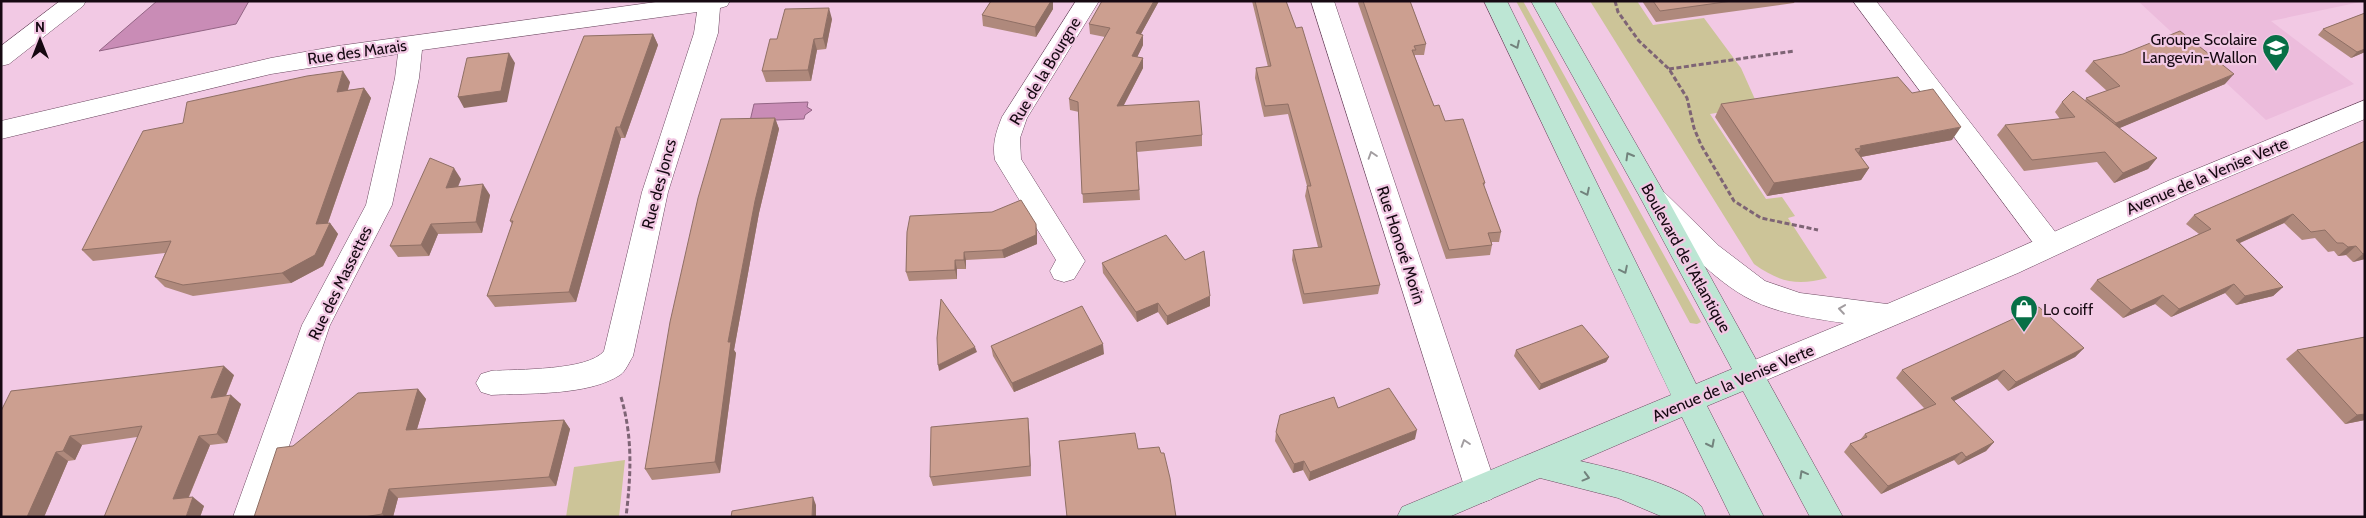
<svg xmlns="http://www.w3.org/2000/svg" width="2366" height="518" viewBox="0 0 2366 518" font-family="Cabin,sans-serif">
<style>
.built{fill:#ecbcdc}
.green{fill:#ccc498}
.water{fill:#c98cb6;stroke:#936585}
.lines{fill:none;stroke-linecap:round;stroke-linejoin:round}
.minor-casing{stroke:#6c4a61;stroke-width:1}
.tertiary-casing{stroke:#6c4a61;stroke-width:1}
.secondary-casing{stroke:#6c4a61;stroke-width:1}
.path{stroke:#7e6475;stroke-width:3;stroke-dasharray:5 2.5;stroke-linecap:butt}
.minor{fill:#fff;fill-rule:evenodd}
.tertiary{fill:#fff;fill-rule:evenodd}
.secondary{fill:#bde6d4;fill-rule:evenodd}
.wall{fill:#af897c}
.shaded-wall{fill:#8f6f65}
.building{fill:#cc9f90;stroke:#8f6f65}
.oneway{stroke:#72837d}
.oneway2{stroke:#a29da0}
.labels{text-anchor:middle;dominant-baseline:central;stroke-width:4.5;stroke-linejoin:round;paint-order:stroke}
.poi-label{font-size:16px;fill:#160912;stroke:#f2c9e4;text-anchor:end}
.street-label{font-size:16px;fill:#160912;stroke:#f2c9e4}
</style>
<rect width="100%" height="100%" fill="#f2c9e4"/>
<!-- built -->
<path class="built" d="M2138 1H2365L2271 21 2354 84 2266 120Z"/>
<!-- green -->
<path class="green" d="M1516 1H1523L1701 322 1697 324 1690 323Z
M1590 1H1637L1653 25 1704 18 1741 68 1758 106 1710 114 1766 199 1782 197 1795 216 1788 218 1827 278C1797 286 1779 282 1754 264Z
M625 460 619 517H566L574 467Z"/>
<!-- water -->
<path class="water" d="M157 1H249L236 24 99 51Z
M808 102 807 107 812 110 805 115 804 119 750 121 754 104Z"/>
<g class="lines">
<defs>
<path id="minor" d="M60 1H86L83 6 9 64 1 66V46Z
M663 1H730L727 6 720 8 718 33 668 192 633 356C629 362 626 371 620 375 588 396 528 393 491 395L481 392 476 383 481 374 491 371C517 369 588 371 604 351L642 192 694 33 697 12 422 50 419 78 392 205 330 325 265 517H233L302 325 366 205 395 78 398 54 271 74 1 139V121L271 58 338 46Z
M1076 1H1099L1027 118 1020 138 1021 159 1085 261 1074 279 1064 282 1054 279 1050 271 1056 260 995 160C992 144 996 132 1002 117Z
M1311 1H1334L1497 489 1492 499 1481 503 1470 499 1465 489Z
M1853 1H1876L2060 238 2064 245 2060 252 2050 255 2040 252Z"/>
<path id="tertiary" d="M2365 100V119L2188 194 2018 273 1750 387 1740 384 1735 375 1740 366 1844 323C1810 318 1774 313 1744 296 1706 274 1676 237 1646 206L1642 199 1646 192 1655 189 1664 192 1719 246 1765 281 1800 293 1887 304 1998 257 2170 180Z"/>
<path id="secondary" d="M1484 1H1507L1696 384 1732 369 1641 199 1531 1H1554L1663 191 1843 517H1810L1743 391 1707 406 1764 517H1731L1682 417 1580 461C1611 468 1679 484 1701 506 1703 509 1704 514 1706 517H1663L1618 498 1540 478 1449 517H1397L1402 507 1671 395Z"/>
</defs>
<!-- minor casing -->
<use href="#minor" class="minor-casing"/>
<!-- tertiary casing -->
<use href="#tertiary" class="tertiary-casing"/>
<!-- secondary casing -->
<use href="#secondary" class="secondary-casing"/>
<!-- path -->
<path class="path" d="M1615 1 1618 12 1639 41 1669 69 1687 98 1694 128 1701 145 1734 201 1761 218 1818 230
M1669 69 1794 51
M621 397C633 438 631 475 626 517"/>
<!-- minor -->
<use href="#minor" class="minor"/>
<!-- tertiary -->
<use href="#tertiary" class="tertiary"/>
<!-- secondary -->
<use href="#secondary" class="secondary"/>
</g>
<!-- wall -->
<path class="wall" d="M991 1H1053V9L1036 37 983 26 982 15Z
M1102 1H1159L1141 34 1143 45 1137 57 1143 58V68L1124 105 1202 135V146L1137 152 1140 200 1083 203 1079 112 1070 110 1069 99 1105 37 1090 34 1089 24Z
M1252 1H1286L1380 285 1378 294 1303 304 1292 260 1293 250 1318 247 1305 196 1307 186 1288 114 1264 117 1255 78 1256 68 1268 67Z
M1359 1H1410L1426 44 1424 55H1415V57L1434 106 1445 121 1485 183 1484 186 1501 232 1499 242H1492V245L1490 255 1446 259 1358 3Z
M1642 1H1795L1794 3 1656 22Z
M2365 13V52L2351 58 2318 35 2323 29Z
M832 19 826 49 817 50 811 81 766 82 762 71 777 39Z
M653 34 658 45 625 138H621L576 302 495 307 487 296 512 224 510 221Z
M2093 61 2225 84 2119 128 2157 158 2148 169 2114 183 2097 162 2024 171 1997 135 2005 125 2060 119 2055 112 2062 102 2085 101 2086 98 2107 91 2085 71Z
M350 82 348 90 364 88 371 98 328 223H330L338 234 323 266 291 283 193 296 165 287 155 277 165 253 93 261 82 250 183 123Z
M1721 104 1952 140 1861 157 1869 168 1861 180 1767 196 1715 117Z
M775 118 779 129 759 213 734 350 736 353 720 473 652 480 645 469Z
M2365 141V259L2353 262 2346 255 2338 256 2334 251 2328 252 2315 238 2302 240 2284 223 2240 243 2283 287 2273 296 2236 305 2225 293 2171 317 2155 304 2123 318 2090 289 2097 280 2199 234 2186 224 2194 215Z
M461 179 458 187 490 195 482 233 438 234 429 256 398 257 390 246Z
M907 232 1037 233V244L1004 258 966 260V269H957V279L909 281 906 272Z
M1102 263 1210 306 1167 325 1158 312 1137 322 1103 273Z
M2365 337V420L2345 424 2286 359 2297 350Z
M991 346 1104 354 1014 392 993 356Z
M2084 348 2075 357 2008 391 1997 379 1954 401 1994 442 1986 451 1958 465 1954 460 1881 494 1844 452 1850 444 1860 440 1865 434 1924 408 1896 378 1902 370Z
M1516 350 1609 357 1606 362 1539 390 1514 356Z
M234 375 226 396 241 404 227 443 210 445 189 497 204 506 200 517 137 437 82 445 75 460 68 461 44 517H1L11 391Z
M418 389 426 399 417 429 564 420 570 429 556 486 398 498 393 517H254L293 446Z
M1338 408 1415 439 1309 481 1303 470 1293 473 1275 441 1276 432Z
M1029 428 1031 476 933 486 930 477Z"/>
<!-- shaded-wall -->
<path class="shaded-wall" d="M1051 1H1053V9L1036 37 1035 27Z
M1154 1H1159L1136 43V33Z
M829 8 832 19 826 49 823 38Z
M653 34 658 45 625 138 620 127Z
M1143 35V45L1133 66 1132 56Z
M814 39 817 50 811 81 808 70Z
M2365 49V52L2351 58 2357 52Z
M509 53 515 63 507 102 464 108 458 97Z
M1143 58V68L1118 116 1117 106Z
M343 71 350 82 344 102 337 92Z
M2234 74 2225 84 2108 133 2116 123Z
M364 88 371 98 324 234 316 224Z
M775 118 779 129 759 213 734 350 736 353 720 473 715 462 728 342 755 201Z
M616 127 621 138 576 302 569 292Z
M1961 127 1952 140 1855 158 1861 148 1860 146Z
M2157 158 2148 169 2114 183 2123 173Z
M454 168 461 179 453 198 446 188Z
M1869 168 1861 180 1767 196 1774 183Z
M483 184 490 195 482 233 476 222Z
M2293 214 2284 223 2228 248 2236 240Z
M330 223 338 234 323 266 291 283 282 273Z
M431 224 438 234 429 256 421 245Z
M1036 224 1037 233V244L1004 258 1002 250Z
M2356 246 2346 255 2338 256 2348 247Z
M964 252 966 260V269L964 260Z
M2365 253V259L2353 262 2363 254Z
M955 260 957 269V279L955 270Z
M2234 284 2225 293 2171 317 2179 309Z
M2283 287 2273 296 2236 305 2245 296Z
M2163 295 2155 304 2123 318 2131 310Z
M1210 296V306L1167 325V316Z
M1158 303V312L1137 322 1136 312Z
M1103 344 1104 354 1014 392 1012 383Z
M975 347 977 352 939 371 938 365Z
M2084 348 2075 357 2008 391 2016 382Z
M1609 357 1606 362 1539 390 1541 384Z
M224 366 234 375 221 407 211 398Z
M2004 370 1997 379 1944 406 1951 398Z
M418 389 426 399 414 439 406 430Z
M231 395 241 404 227 443 217 434Z
M2365 414V420L2345 424 2357 415Z
M1028 418 1029 428 1031 476 1030 466Z
M564 420 570 429 556 486 549 477Z
M1417 430 1415 439 1309 481 1310 472Z
M70 436 82 445 75 460 63 451Z
M199 436 210 445 184 508 173 499Z
M1994 442 1986 451 1958 465 1966 457Z
M56 452 68 461 44 517H27Z
M1962 452 1954 460 1881 494 1888 486Z
M1304 461 1303 470 1293 473 1294 464Z
M389 489 398 498 393 517H385L382 514Z
M193 497 204 506 200 517H186Z
M813 497 816 505V517H812Z"/>
<!-- building -->
<path class="building" d="M991 1H1051L1035 27 982 15Z
M1102 1H1154L1136 33 1143 35 1132 56 1143 58 1117 106 1199 101 1202 135 1136 142 1139 190 1082 194 1078 102 1069 99 1110 28 1089 24Z
M1255 1H1286L1296 28 1302 27 1380 285 1304 294 1293 250 1322 247 1307 186H1311L1288 104 1265 106 1256 68 1271 66Z
M1363 1H1410L1426 44 1414 46 1416 50H1412L1434 106 1439 105 1445 121 1463 119 1485 183H1483L1501 232 1488 233 1492 245 1449 250Z
M1653 1H1732L1660 11Z
M829 8 823 38 814 39 808 70 762 71 770 39H777L785 9Z
M2365 13V49L2357 52 2323 29Z
M2180 31 2234 74 2116 123 2086 98 2120 86 2093 61 2123 54Z
M653 34 620 127H616L569 292 487 296 513 221H510L584 36Z
M509 53 501 91 458 97 467 58Z
M343 71 337 92 364 88 316 224 330 223 315 255 282 273 183 285 155 277 171 241 82 250 143 131 183 123 187 102 307 76Z
M1898 77 1912 93 1933 89 1961 127 1860 146 1861 148 1855 149 1869 168 1774 183 1721 104Z
M2073 91 2157 158 2123 173 2105 152 2032 160 2005 125 2075 117 2062 102Z
M775 118 755 201 728 342H731L715 462 645 469 670 322 698 198 721 119Z
M2365 141V253L2363 254 2356 246 2348 247 2343 243H2337L2325 230 2311 232 2293 214 2236 240 2283 287 2245 296 2234 284 2179 309 2163 295 2131 310 2097 280 2211 229 2194 215Z
M430 158 454 168 446 188 483 184 476 222 431 224 421 245 390 246Z
M1021 200 1036 224V235L1002 250 964 252V260H955V270L906 272 907 232 910 216 992 212Z
M1166 235 1185 260 1204 251 1210 296 1167 316 1158 303 1136 312 1102 263Z
M941 299 975 347 938 365 937 338Z
M1082 306 1103 344 1012 383 991 346Z
M2039 307 2084 348 2016 382 2004 370 1951 398 1994 442 1966 457 1962 452 1888 486 1850 444 1867 437 1865 434 1936 404 1902 370Z
M1582 325 1609 357 1541 384 1516 350Z
M2365 337V414L2357 415 2297 350Z
M224 366 211 398 231 395 217 434 199 436 173 499 193 497 186 517H104L142 426 70 436 63 451 56 452 27 517H1V411L11 391Z
M1389 388 1417 430 1310 472 1304 461 1294 464 1276 432 1280 415 1334 397 1338 408Z
M418 389 406 430 564 420 549 477 389 489 382 514 364 517H254L277 448 293 446 358 393Z
M1028 418 1030 466 930 477 931 427Z
M1135 433 1138 449 1159 447 1161 453H1164L1170 478 1176 517H1067L1059 441Z
M813 497 812 517H731L732 511Z"/>
<!-- one-way arrows -->
<defs><path id="oneway-chevron" d="M-2-3.5L2.5 0L-2 3.5" fill="none" stroke-width="1.6" stroke-linecap="round" stroke-linejoin="round" transform="scale(1.25)"/></defs>
<g class="oneway">
<use href="#oneway-chevron" transform="translate(1516 45) rotate(64)"/>
<use href="#oneway-chevron" transform="translate(1629 156) rotate(-120)"/>
<use href="#oneway-chevron" transform="translate(1586 192) rotate(64)"/>
<use href="#oneway-chevron" transform="translate(1624 270) rotate(64)"/>
<use href="#oneway-chevron" transform="translate(1711 444) rotate(63)"/>
<use href="#oneway-chevron" transform="translate(1803 474) rotate(-119)"/>
<use href="#oneway-chevron" transform="translate(1586 477) rotate(15)"/>
</g>
<g class="oneway2">
<use href="#oneway-chevron" transform="translate(1372 155) rotate(-108)"/>
<use href="#oneway-chevron" transform="translate(1842 309) rotate(-172)"/>
<use href="#oneway-chevron" transform="translate(1465 443) rotate(-108)"/>
</g>
<!-- icons -->
<defs>
<symbol id="school-pin" viewBox="-11 -11 22 30"><path d="M0 17L-7.5 6A9.5 9.5 0 1 1 7.5 6Z" fill="#076f46" stroke="#f2c9e4"/><path d="M0-5L7-2L0 1L-7-2ZM-4 1L0 2.5L4 1V4Q0 6-4 4Z" fill="#fff"/></symbol>
<symbol id="shop-pin" viewBox="-11 -11 22 30"><path d="M0 17L-7.5 6A9.5 9.5 0 1 1 7.5 6Z" fill="#076f46" stroke="#f2c9e4"/><path d="M-5-2.5h2.3a2.7 3.5 0 0 1 5.4 0H5L5.5 6h-11ZM-1.5-2.5h3a1.5 2.3 0 0 0-3 0Z" fill="#fff"/></symbol>
</defs>
<g fill-rule="evenodd">
<use href="#school-pin" x="2260" y="32" width="32" height="43"/>
<use href="#shop-pin" x="2008" y="293" width="32" height="43"/>
</g>
<g class="labels">
<!-- poi labels -->
<g class="poi-label">
<text x="2257" y="39">Groupe Scolaire<tspan x="2257" dy="18">Langevin-Wallon</tspan></text>
<text x="2043" y="309" text-anchor="start">Lo coiff</text>
</g>
<!-- street labels -->
<g class="street-label">
<text transform="translate(357 52) rotate(-8)">Rue des Marais</text>
<text transform="translate(1045 71) rotate(-59)">Rue de la Bourgne</text>
<text transform="translate(2207 176) rotate(-23)">Avenue de la Venise Verte</text>
<text transform="translate(659 184) rotate(-75)">Rue des Joncs</text>
<text transform="translate(1401 245) rotate(72)">Rue Honoré Morin</text>
<text transform="translate(1686 258) rotate(61)">Boulevard de l'Atlantique</text>
<text transform="translate(340 283) rotate(-64)">Rue des Massettes</text>
<text transform="translate(1733 383) rotate(-23)">Avenue de la Venise Verte</text>
</g>
</g>
<!-- border -->
<rect width="2366" height="518" fill="none" stroke="#160912" stroke-width="5"/>
<!-- north arrow -->
<g transform="translate(40 40)" stroke="#f2c9e4" stroke-width="4" paint-order="stroke">
<path d="M0-4L9 19L0 12L-9 19Z" fill="#160912"/>
<text y="-8" font-size="14" font-weight="bold" text-anchor="middle" fill="#160912">N</text>
</g>
</svg>
